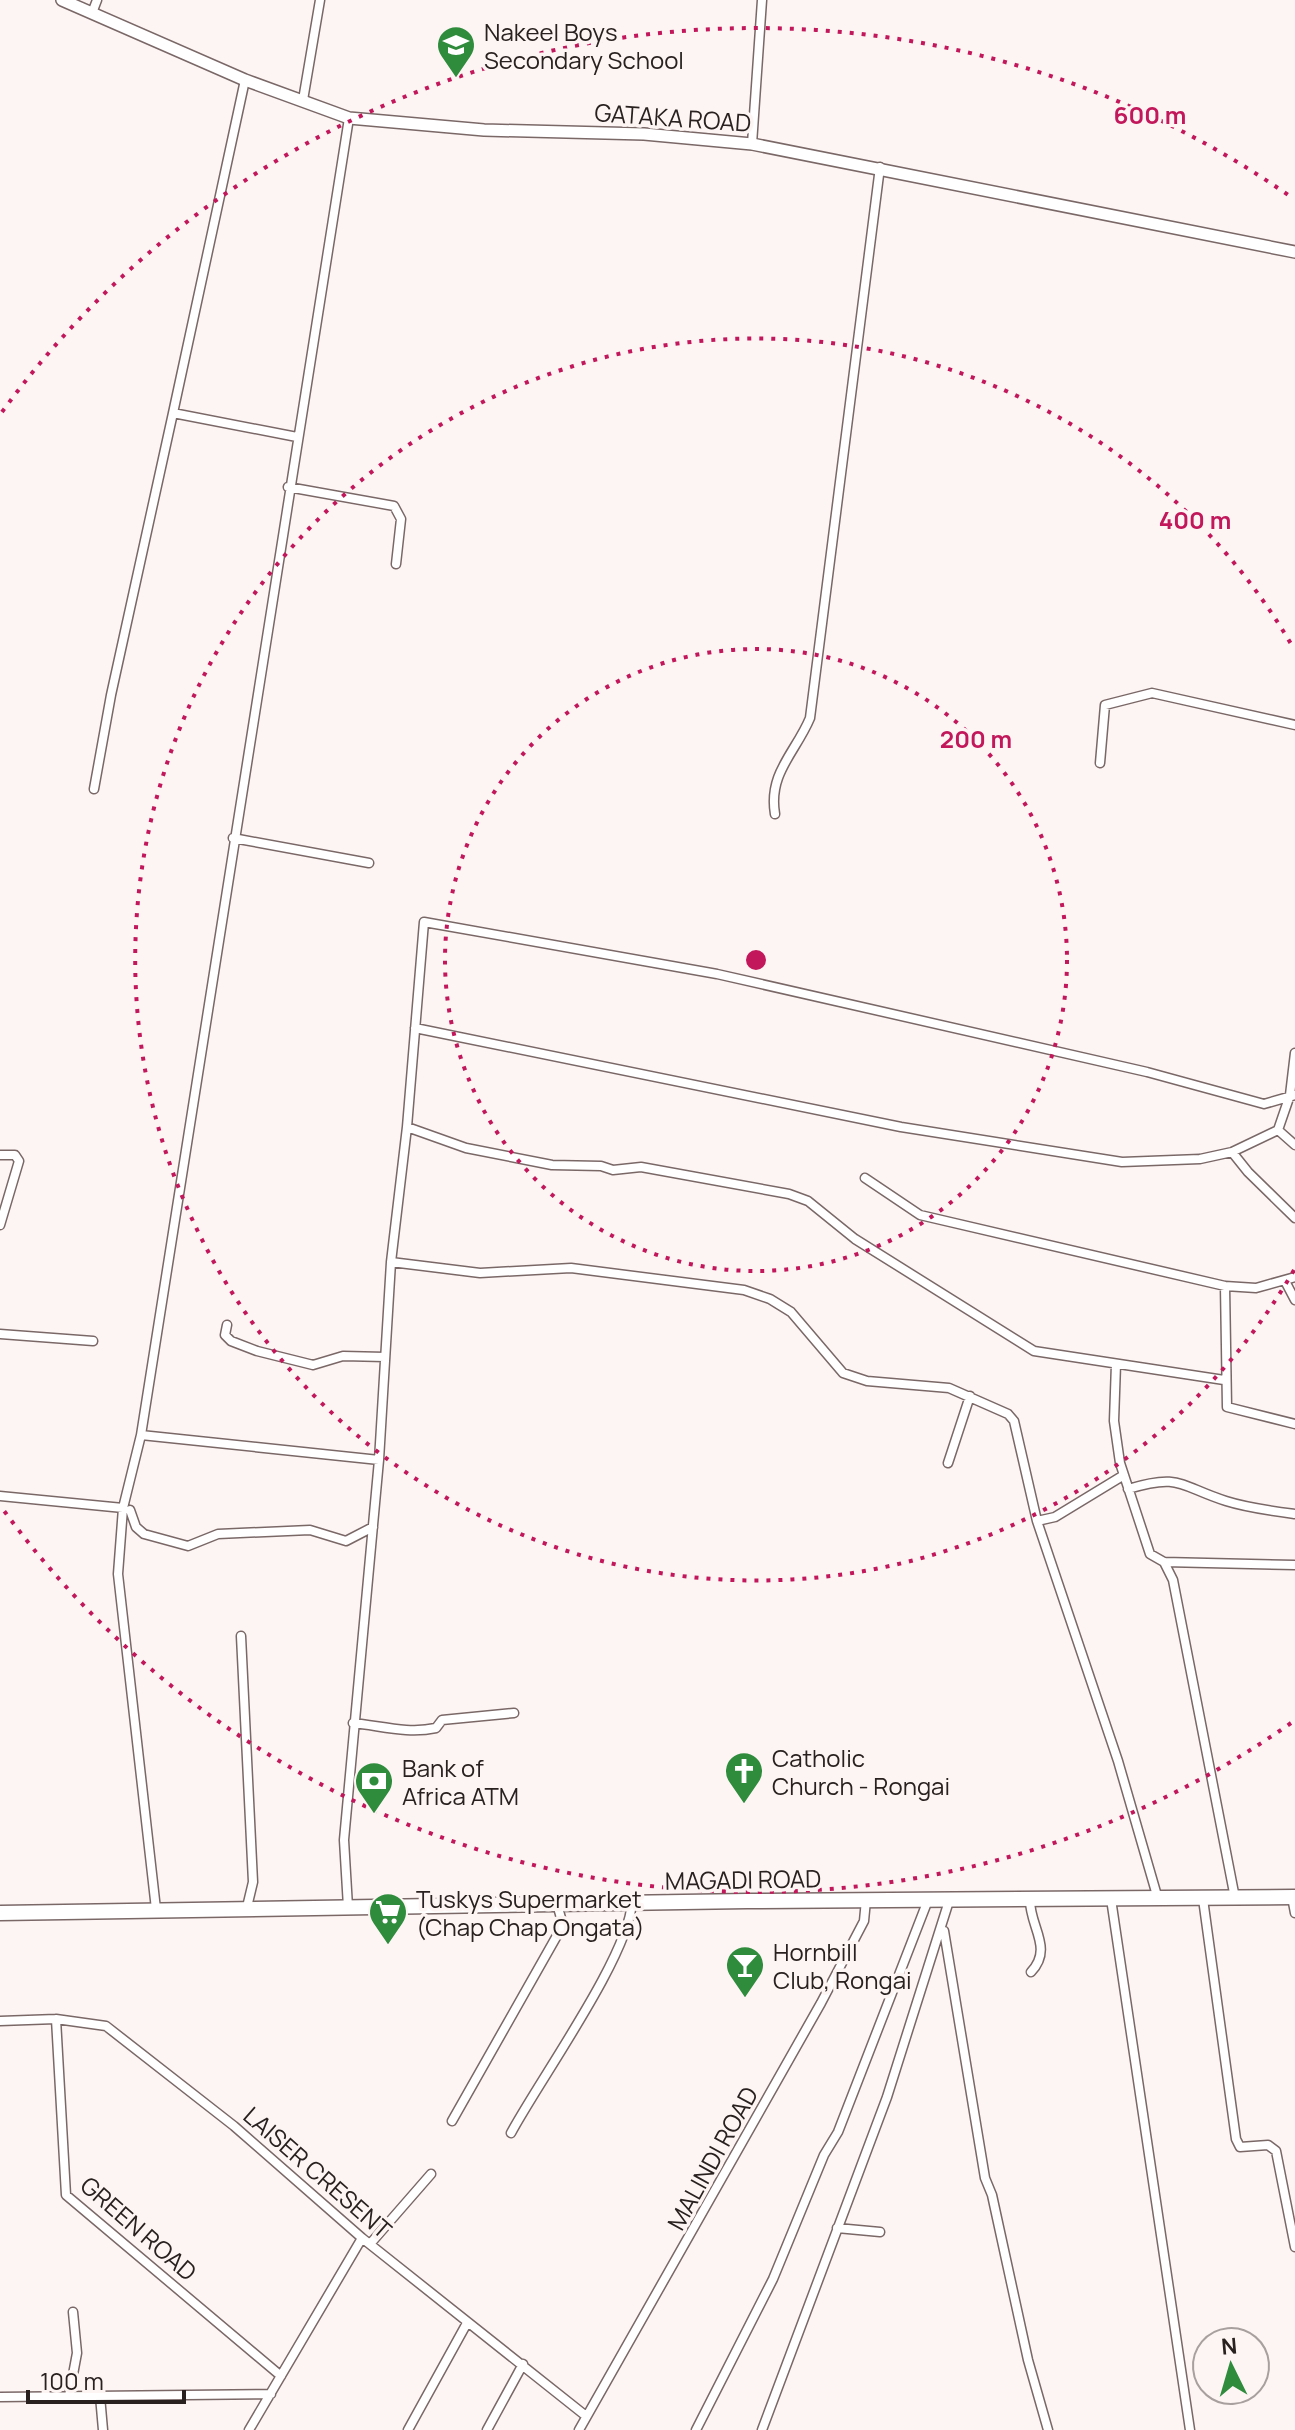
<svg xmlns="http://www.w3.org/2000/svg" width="1295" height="2430" viewBox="0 0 1295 2430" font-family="Manrope,sans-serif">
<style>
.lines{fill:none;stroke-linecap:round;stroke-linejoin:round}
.minor-casing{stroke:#7a6867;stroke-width:11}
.tertiary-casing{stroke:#7a6867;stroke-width:14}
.trunk-casing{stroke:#7a6867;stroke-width:17}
.minor{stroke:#fff;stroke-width:8}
.tertiary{stroke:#fff;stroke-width:11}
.trunk{stroke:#fff;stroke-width:14}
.ring{fill:none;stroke:#c2185b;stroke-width:4;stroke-dasharray:4 8}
.labels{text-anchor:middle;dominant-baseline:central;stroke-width:7;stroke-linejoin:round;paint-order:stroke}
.poi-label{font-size:24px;fill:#282120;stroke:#fdf5f4;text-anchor:start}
.street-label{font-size:24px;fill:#282120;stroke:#fdf5f4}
.centre{fill:#c2185b;stroke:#fdf5f4;stroke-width:4}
.ring-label{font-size:24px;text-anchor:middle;font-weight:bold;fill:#c2185b;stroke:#fdf5f4;stroke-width:7;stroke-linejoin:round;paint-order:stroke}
</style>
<rect width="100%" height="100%" fill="#fdf5f4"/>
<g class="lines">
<defs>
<path id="minor" d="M92 13 97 0
M245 80 173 413 297 437
M303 100 320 0
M752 144 762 0
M288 487 394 506 401 519 396 564
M1100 763 1105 705 1152 693 1295 725
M94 789 111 695 173 413
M775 814C768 773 796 752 810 718L880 167
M233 838 369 863
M415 1028 901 1127 1122 1162 1200 1159 1232 1152 1278 1130 1290 1095 1295 1053
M407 1127 466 1148 552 1165 601 1166 613 1170 641 1167 789 1194 808 1201 855 1239 1034 1351 1224 1380
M1278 1130 1295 1145
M1232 1152 1248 1172 1295 1218
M0 1155H15L19 1161 0 1225
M865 1178 920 1215 1225 1286 1256 1288 1295 1277
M391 1262 480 1273 571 1268 744 1290 770 1299 791 1312 843 1373 867 1381 949 1388 1008 1414 1014 1421 1037 1521 1118 1761 1158 1899
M1285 1281 1295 1300
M1225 1286 1227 1407 1295 1424
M227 1325 225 1335 231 1341 257 1351 313 1365 343 1356 385 1357
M0 1334 93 1341
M1116 1364 1114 1421 1120 1463 1150 1554 1164 1562 1295 1565
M141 1435 379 1460
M948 1463 970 1396
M1128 1489C1181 1473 1179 1486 1226 1501 1248 1508 1272 1511 1295 1514
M0 1496 123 1508
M130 1510 136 1527 144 1534 188 1546 218 1534 310 1530 346 1541 373 1527
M1037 1521 1055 1517 1124 1475
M1164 1562 1173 1580 1235 1898
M241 1636 253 1882 247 1907
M353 1723C382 1726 408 1734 436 1728L442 1720 514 1713
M1292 1897 1295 1913
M1030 1899C1029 1926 1054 1948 1031 1972
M1111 1899 1190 2430
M1203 1899 1236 2139 1240 2147 1268 2145 1276 2151 1295 2247
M348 1907 344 1840 379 1460 391 1262 407 1127 424 922 717 974 1147 1072 1264 1104 1295 1095
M156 1909 118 1574 123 1508 141 1435 349 118
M944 1931 985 2178 992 2195 1028 2360 1048 2430
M56 2019 66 2195 281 2376
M0 2021 56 2019 106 2026 234 2126 362 2238 586 2416
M452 2121 563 1925 557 1904
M511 2133C540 2079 629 1956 632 1902
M837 2228 880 2232
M370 2244 431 2174
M69 2396 77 2353 73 2312
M100 2396 103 2430
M0 2397 271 2394
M249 2430 362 2238
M408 2430 467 2323
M487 2430 523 2364
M579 2430 821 2003 864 1921 866 1900
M696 2430 773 2279 824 2155 838 2132 928 1900
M762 2430 887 2097 949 1901"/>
<path id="tertiary" d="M62 0 245 80 349 118 484 130 644 134 752 144 1295 252"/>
<path id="trunk" d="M0 1913 747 1901 1295 1897"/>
</defs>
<!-- minor casing -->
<use href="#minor" class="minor-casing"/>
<!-- tertiary casing -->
<use href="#tertiary" class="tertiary-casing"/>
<!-- trunk casing -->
<use href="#trunk" class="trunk-casing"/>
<!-- minor -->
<use href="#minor" class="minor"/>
<!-- tertiary -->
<use href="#tertiary" class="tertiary"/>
<!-- trunk -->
<use href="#trunk" class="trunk"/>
</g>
<!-- distance rings -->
<g class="ring">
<circle cx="756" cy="960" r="311"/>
<path d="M1294 1270A621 621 0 1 1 1294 649"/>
<path d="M1291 1723A932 932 0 0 1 2 1508M2 412A932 932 0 0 1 1291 197"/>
</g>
<!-- icons -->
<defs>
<symbol id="school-pin" viewBox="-11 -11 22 30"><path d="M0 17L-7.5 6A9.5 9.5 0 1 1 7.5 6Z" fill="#308c3d" stroke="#fdf5f4"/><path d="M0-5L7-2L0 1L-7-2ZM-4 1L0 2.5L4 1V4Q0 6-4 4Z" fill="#fff"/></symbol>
<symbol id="church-pin" viewBox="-11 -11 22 30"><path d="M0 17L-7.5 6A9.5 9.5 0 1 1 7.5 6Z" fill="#308c3d" stroke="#fdf5f4"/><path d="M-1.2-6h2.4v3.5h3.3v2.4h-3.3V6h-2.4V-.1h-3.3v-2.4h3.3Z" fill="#fff"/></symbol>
<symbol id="bank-pin" viewBox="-11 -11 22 30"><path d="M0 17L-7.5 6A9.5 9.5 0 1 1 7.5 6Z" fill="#308c3d" stroke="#fdf5f4"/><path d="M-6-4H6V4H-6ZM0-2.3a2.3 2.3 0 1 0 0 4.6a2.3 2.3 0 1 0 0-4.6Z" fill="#fff"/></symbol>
<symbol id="supermarket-pin" viewBox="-11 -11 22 30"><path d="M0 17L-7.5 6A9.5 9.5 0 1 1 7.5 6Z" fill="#308c3d" stroke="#fdf5f4"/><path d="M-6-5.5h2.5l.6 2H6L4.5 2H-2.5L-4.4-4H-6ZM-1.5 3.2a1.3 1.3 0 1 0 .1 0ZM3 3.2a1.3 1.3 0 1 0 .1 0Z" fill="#fff"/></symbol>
<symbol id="bar-pin" viewBox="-11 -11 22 30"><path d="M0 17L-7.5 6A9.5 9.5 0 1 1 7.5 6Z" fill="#308c3d" stroke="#fdf5f4"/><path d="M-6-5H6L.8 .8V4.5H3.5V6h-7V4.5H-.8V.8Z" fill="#fff"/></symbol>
</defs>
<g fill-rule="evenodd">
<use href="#school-pin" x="434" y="23" width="44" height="60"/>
<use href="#church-pin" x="722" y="1749" width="44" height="60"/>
<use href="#bank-pin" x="352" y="1759" width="44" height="60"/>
<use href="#supermarket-pin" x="366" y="1890" width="44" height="60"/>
<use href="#bar-pin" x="723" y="1943" width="44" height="60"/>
</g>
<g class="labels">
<!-- poi labels -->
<g class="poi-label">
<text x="484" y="31">Nakeel Boys<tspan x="484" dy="28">Secondary School</tspan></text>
<text x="772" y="1757">Catholic<tspan x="772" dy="28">Church - Rongai</tspan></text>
<text x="402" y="1767">Bank of<tspan x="402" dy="28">Africa ATM</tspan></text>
<text x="416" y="1898">Tuskys Supermarket<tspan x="416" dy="28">(Chap Chap Ongata)</tspan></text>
<text x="773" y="1951">Hornbill<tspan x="773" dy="28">Club, Rongai</tspan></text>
</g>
<!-- street labels -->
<g class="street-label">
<text transform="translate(673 117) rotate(4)">GATAKA ROAD</text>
<text transform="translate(743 1879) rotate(-1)">MAGADI ROAD</text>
<text transform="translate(712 2158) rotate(-61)">MALINDI ROAD</text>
<text transform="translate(318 2172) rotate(41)">LAISER CRESENT</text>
<text transform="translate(139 2228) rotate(41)">GREEN ROAD</text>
</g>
</g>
<circle cx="756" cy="960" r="12" class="centre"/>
<g class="ring-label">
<text x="1150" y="124">600 m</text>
<text x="1195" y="529">400 m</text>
<text x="976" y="748">200 m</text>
</g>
<!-- north arrow -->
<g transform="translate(1231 2366) rotate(355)"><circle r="38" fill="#fdf5f4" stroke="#a8a09f" stroke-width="2"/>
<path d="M0-6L14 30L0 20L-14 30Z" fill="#308c3d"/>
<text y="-12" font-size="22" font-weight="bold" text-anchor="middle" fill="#282120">N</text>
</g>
<!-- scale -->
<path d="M28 2390v12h156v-12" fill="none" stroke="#282120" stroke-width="4"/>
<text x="40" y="2390" font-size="24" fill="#282120" stroke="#fdf5f4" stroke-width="6" paint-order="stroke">100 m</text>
</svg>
